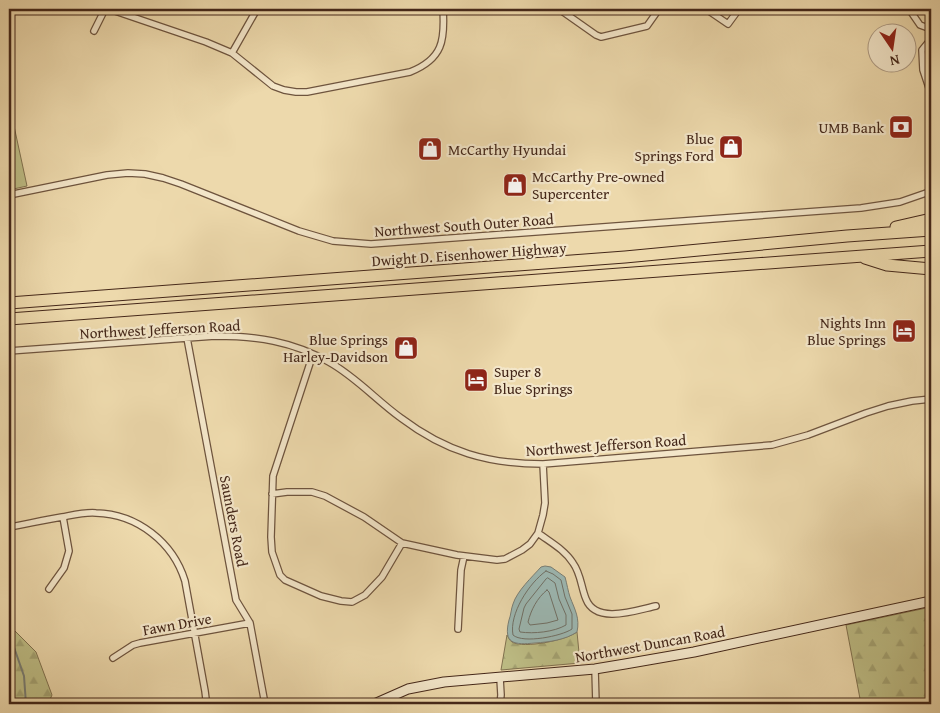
<svg xmlns="http://www.w3.org/2000/svg" width="940" height="713" viewBox="0 0 940 713" font-family="'Gentium Book Plus',serif">
<style>
.green{fill:#bebe86;stroke:#817250}
.forest{fill:url(#forest-firs);stroke:#817250}
.water{fill:#9cb8b3;stroke:#797e75}
.lines{fill:none;stroke-linecap:round;stroke-linejoin:round}
.shore{stroke:#707066;stroke-width:1}
.stream{stroke:#797e75;stroke-width:2}
.street-casing{stroke:#6e543e;stroke-width:8}
.secondary-casing{stroke:#442719;stroke-width:11}
.highway-casing{stroke:#442719;stroke-width:13}
.street{stroke:#f3e6c9;stroke-width:5.5}
.secondary{stroke:#f3e6c9;stroke-width:9}
.highway{stroke:#edd9ac;stroke-width:11}
.labels{text-anchor:middle;dominant-baseline:central;stroke-width:4.5;stroke-linejoin:round;paint-order:stroke}
.poi-label{font-size:15px;fill:#442719;stroke:#f3e6c9;text-anchor:end}
.street-label{font-size:15px;fill:#442719;stroke:#f3e6c9}
</style>
<defs>
<pattern id="forest-firs" width="22" height="20" patternUnits="userSpaceOnUse" patternTransform="scale(1.25)"><rect width="22" height="20" fill="#bebe86"/><path d="M5 1l3.5 6h-7zM16 11l3.5 6h-7z" fill="#a4a373"/></pattern>
</defs>
<rect width="100%" height="100%" fill="#edd9ac"/>
<filter id="stains"><feTurbulence type="fractalNoise" baseFrequency=".004" numOctaves="4"/><feColorMatrix values="0 0 0 0 .2 0 0 0 0 .09 0 0 0 0 .02 0 0 0 .5 -.17"/></filter>
<radialGradient id="worn" r=".72"><stop offset=".6" stop-color="#630" stop-opacity="0"/><stop offset="1" stop-color="#630" stop-opacity=".3"/></radialGradient>
<!-- green -->
<path class="green" d="M9 103 27 186 9 190Z"/>
<!-- forest -->
<path class="forest" d="M931 607V704H861L846 625Z
M9 623 11 627 36 652 52 695 48 704H19L18 702 9 695Z
M577 632 580 663 501 670 507 635C509 638 509 640 512 642 524 649 566 640 577 632Z"/>
<!-- water -->
<path class="water" d="M545 566 551 567 565 577C567 584 568 591 570 597 575 610 580 618 577 632 565 640 549 642 535 643 514 645 503 644 509 620 511 615 511 609 513 604 517 591 532 577 541 567Z"/>
<g class="lines">
<!-- shore -->
<path class="shore" d="M546 571 553 574 561 580 565 597 572 614V629C562 636 523 644 513 635 509 614 529 583 546 571Z
M548 578 555 583 559 599 566 615V625C554 632 534 634 520 632L519 629 524 608 526 604 546 579Z
M547 590 549 592 558 620 547 623 530 625 528 622C531 610 537 598 547 590Z"/>
<!-- stream -->
<path class="stream" d="M9 633 24 676 26 704"/>
<defs>
<path id="street" d="M109 9 206 42 232 53 273 86 284 90 296 92H307L410 72C443 59 445 40 443 9
M559 9 596 35 601 37 647 26 659 9
M706 9 728 24 739 9
M909 9 920 25 931 29
M94 31 105 9
M931 39 922 50 923 70 931 94
M232 53 257 9
M9 195 107 175 128 173 145 174 163 178 181 184 299 231 333 241 371 244 861 208 900 202 929 192 931 189
M187 338 236 600 250 623 265 704
M9 351 215 336C256 336 292 341 329 362 356 377 376 400 401 418 446 452 488 464 543 464L772 445 808 435 866 413 888 406 912 401 931 399
M313 354 273 476 271 537 272 552 280 575 285 580 321 596 341 601 352 602 365 595 382 577 402 543
M272 494 287 492H312L325 496 364 517 402 543 457 555 497 560 505 559 522 550 530 544 538 533 543 515 545 503 543 464
M9 527C26 524 44 520 62 517 73 515 85 512 96 513 137 514 173 542 185 581L205 691 206 699 204 704
M538 533C550 542 565 550 573 563 581 574 581 587 586 599 596 625 637 610 656 606
M49 589 64 568 69 551 63 517
M458 629 461 570 464 556
M113 658 133 645 140 643 250 623
M595 669 596 704
M500 678 501 695 500 704"/>
<path id="secondary" d="M374 704 408 689 444 682 595 669 625 664 694 652 931 601"/>
<path id="highway" d="M896 227 931 219
M865 258 887 265 931 269
M9 303 625 257 847 236 931 230
M9 319 931 251"/>
</defs>
<!-- street casing -->
<use href="#street" class="street-casing"/>
<!-- secondary casing -->
<use href="#secondary" class="secondary-casing"/>
<!-- highway casing -->
<use href="#highway" class="highway-casing"/>
<!-- street -->
<use href="#street" class="street"/>
<!-- secondary -->
<use href="#secondary" class="secondary"/>
<!-- highway -->
<use href="#highway" class="highway"/>
</g>
<!-- icons -->
<defs>
<symbol id="bank-square" viewBox="-11 -11 22 22"><rect x="-9" y="-9" width="18" height="18" rx="4" fill="#8f2418" stroke="#f3e6c9"/><path d="M-6-4H6V4H-6ZM0-2.3a2.3 2.3 0 1 0 0 4.6a2.3 2.3 0 1 0 0-4.6Z" fill="#fff"/></symbol>
<symbol id="shop-square" viewBox="-11 -11 22 22"><rect x="-9" y="-9" width="18" height="18" rx="4" fill="#8f2418" stroke="#f3e6c9"/><path d="M-5-2.5h2.3a2.7 3.5 0 0 1 5.4 0H5L5.5 6h-11ZM-1.5-2.5h3a1.5 2.3 0 0 0-3 0Z" fill="#fff"/></symbol>
<symbol id="hotel-square" viewBox="-11 -11 22 22"><rect x="-9" y="-9" width="18" height="18" rx="4" fill="#8f2418" stroke="#f3e6c9"/><path d="M-6-4.5h1.5V1H6V5H4.5V3h-9V5H-6ZM-4 0a1.8 1.8 0 1 1 3.6 0ZM.5 0V-2.5h3Q6-2.5 6 0Z" fill="#fff"/></symbol>
</defs>
<g fill-rule="evenodd">
<use href="#bank-square" x="887" y="113" width="28" height="28"/>
<use href="#shop-square" x="717" y="133" width="28" height="28"/>
<use href="#shop-square" x="416" y="135" width="28" height="28"/>
<use href="#shop-square" x="501" y="171" width="28" height="28"/>
<use href="#hotel-square" x="890" y="317" width="28" height="28"/>
<use href="#shop-square" x="392" y="334" width="28" height="28"/>
<use href="#hotel-square" x="462" y="366" width="28" height="28"/>
</g>
<g class="labels">
<!-- poi labels -->
<g class="poi-label">
<text x="884" y="127">UMB Bank</text>
<text x="714" y="138">Blue<tspan x="714" dy="17">Springs Ford</tspan></text>
<text x="448" y="149" text-anchor="start">McCarthy Hyundai</text>
<text x="532" y="176" text-anchor="start">McCarthy Pre-owned<tspan x="532" dy="17">Supercenter</tspan></text>
<text x="886" y="322">Nights Inn<tspan x="886" dy="17">Blue Springs</tspan></text>
<text x="388" y="339">Blue Springs<tspan x="388" dy="17">Harley-Davidson</tspan></text>
<text x="494" y="371" text-anchor="start">Super 8<tspan x="494" dy="17">Blue Springs</tspan></text>
</g>
<!-- street labels -->
<g class="street-label">
<text transform="translate(464 225) rotate(-4)">Northwest South Outer Road</text>
<text transform="translate(469 254) rotate(-4)">Dwight D. Eisenhower Highway</text>
<text transform="translate(160 329) rotate(-3)">Northwest Jefferson Road</text>
<text transform="translate(606 445) rotate(-4)">Northwest Jefferson Road</text>
<text transform="translate(234 521) rotate(79)">Saunders Road</text>
<text transform="translate(177 624) rotate(-10)">Fawn Drive</text>
<text transform="translate(650 644) rotate(-10)">Northwest Duncan Road</text>
</g>
</g>
<!-- margin -->
<rect width="940" height="713" fill="none" stroke="#edd9ac" stroke-width="30"/>
<rect x="10" y="10" width="920" height="693" fill="none" stroke="#442719" stroke-width="2.5"/>
<rect x="15" y="15" width="910" height="683" fill="none" stroke="#442719"/>
<!-- north arrow -->
<g transform="translate(892 48) rotate(167)"><circle r="24" fill="#f3e6c9" stroke="#ad9a83"/>
<path d="M0-4L9 19L0 12L-9 19Z" fill="#8f2418"/>
<text y="-8" font-size="14" font-weight="bold" text-anchor="middle" fill="#442719">N</text>
</g>
<rect width="100%" height="100%" filter="url(#stains)"/>
<rect width="100%" height="100%" fill="url(#worn)"/>
</svg>
